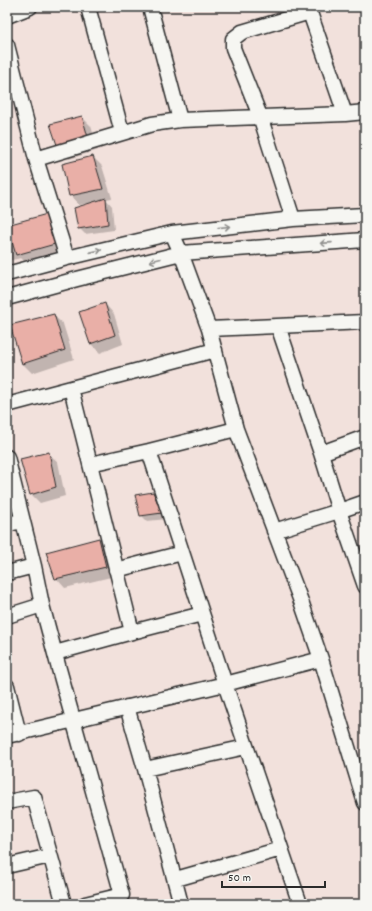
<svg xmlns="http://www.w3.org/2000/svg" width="372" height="911" viewBox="0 0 372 911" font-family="Dekko,sans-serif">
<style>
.shadow{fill:#0003}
.building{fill:#e9afa7;stroke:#2b2b2b}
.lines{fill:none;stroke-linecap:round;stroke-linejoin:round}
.minor-casing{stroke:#2b2b2b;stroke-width:17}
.minor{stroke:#f6f6f2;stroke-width:14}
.oneway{stroke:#90908e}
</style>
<rect width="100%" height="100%" fill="#f2e1dc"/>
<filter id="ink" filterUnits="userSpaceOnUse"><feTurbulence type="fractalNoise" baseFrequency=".025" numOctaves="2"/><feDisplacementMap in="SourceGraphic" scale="8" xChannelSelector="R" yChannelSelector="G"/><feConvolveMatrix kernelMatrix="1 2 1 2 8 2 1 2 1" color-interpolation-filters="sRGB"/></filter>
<g filter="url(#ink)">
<!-- shadow -->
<path class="shadow" d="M82 117 91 126 98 150 69 159 60 150Z
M93 157 102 166 112 198 106 199 112 206 114 230 85 234 79 228 88 204V203L79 205 70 195Z
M7 212 11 225 47 216 64 253 26 263 21 258 7 261Z
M105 304 114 314 123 344 100 353 91 344Z
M53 315 63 324 74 359 32 373 23 364 12 326Z
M48 453 58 462 65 496 40 503 31 494Z
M7 476 20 519 7 522Z
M153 493 159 499 167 519 147 521 141 515Z
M99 539 108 548 115 576 65 588 56 578Z"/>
<!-- building -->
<path class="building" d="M82 116 89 141 59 151 50 124Z
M93 156 103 189 69 196 62 164Z
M106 198 108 224 78 229 74 208Z
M47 214 55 244 16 255 7 225Z
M7 233 11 249 7 250Z
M105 303 115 335 90 344 79 312Z
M54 314 65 350 22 364 10 325Z
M49 452 56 487 30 495 20 459Z
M7 487 12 510 7 511Z
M153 492 162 513 140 516 135 495Z
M99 538 106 567 55 579 46 552Z"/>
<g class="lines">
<defs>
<path id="minor" d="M88 7 122 132
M150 7 180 120
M308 7 345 114
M7 16 30 7
M7 45 36 159 67 258
M36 159 152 124 180 120 345 114 365 112
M293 219 260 116 233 48V39L242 32 310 12
M172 233 181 253 209 329 236 429 302 604 321 659 365 803
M7 274 67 258 172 233 293 219 365 215
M7 298 77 279 181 253 365 240
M278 326 321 453 339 511 365 586
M209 329 365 322
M71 388 90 464 149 451
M7 405 215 350
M236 429 149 451 225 684 300 904
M321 453 365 437
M7 457 34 566 42 605 59 669 122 895 85 904
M7 524 23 521
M274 531 339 511 365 502
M116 570 182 553
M7 573 34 566
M7 616 42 605
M132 632 202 614
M55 653 132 632 90 464
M7 686 19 734
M127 707 145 769 181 904
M7 736 225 684 321 659
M145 769 246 747
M7 802 34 797 64 904
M7 866 50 856
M176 879 281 849"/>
</defs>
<!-- minor casing -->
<use href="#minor" class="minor-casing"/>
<!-- minor -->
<use href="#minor" class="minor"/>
</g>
<!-- one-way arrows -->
<defs><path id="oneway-shaft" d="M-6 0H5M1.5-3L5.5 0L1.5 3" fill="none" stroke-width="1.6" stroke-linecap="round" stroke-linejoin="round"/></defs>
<g class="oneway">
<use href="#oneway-shaft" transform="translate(224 227) rotate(-6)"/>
<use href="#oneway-shaft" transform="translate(326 243) rotate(176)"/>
<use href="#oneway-shaft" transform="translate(96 251) rotate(-13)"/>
<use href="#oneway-shaft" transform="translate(155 260) rotate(166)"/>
</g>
</g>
<!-- margin -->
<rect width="372" height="911" fill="none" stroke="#f6f6f2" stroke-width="24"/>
<rect x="12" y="12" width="348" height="887" fill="none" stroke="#2b2b2b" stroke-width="1.5" filter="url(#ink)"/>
<!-- scale -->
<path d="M222 881v6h103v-6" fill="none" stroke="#2b2b2b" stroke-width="2"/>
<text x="228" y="881" font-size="12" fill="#2b2b2b" stroke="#f6f6f2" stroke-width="3" paint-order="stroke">50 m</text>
</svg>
